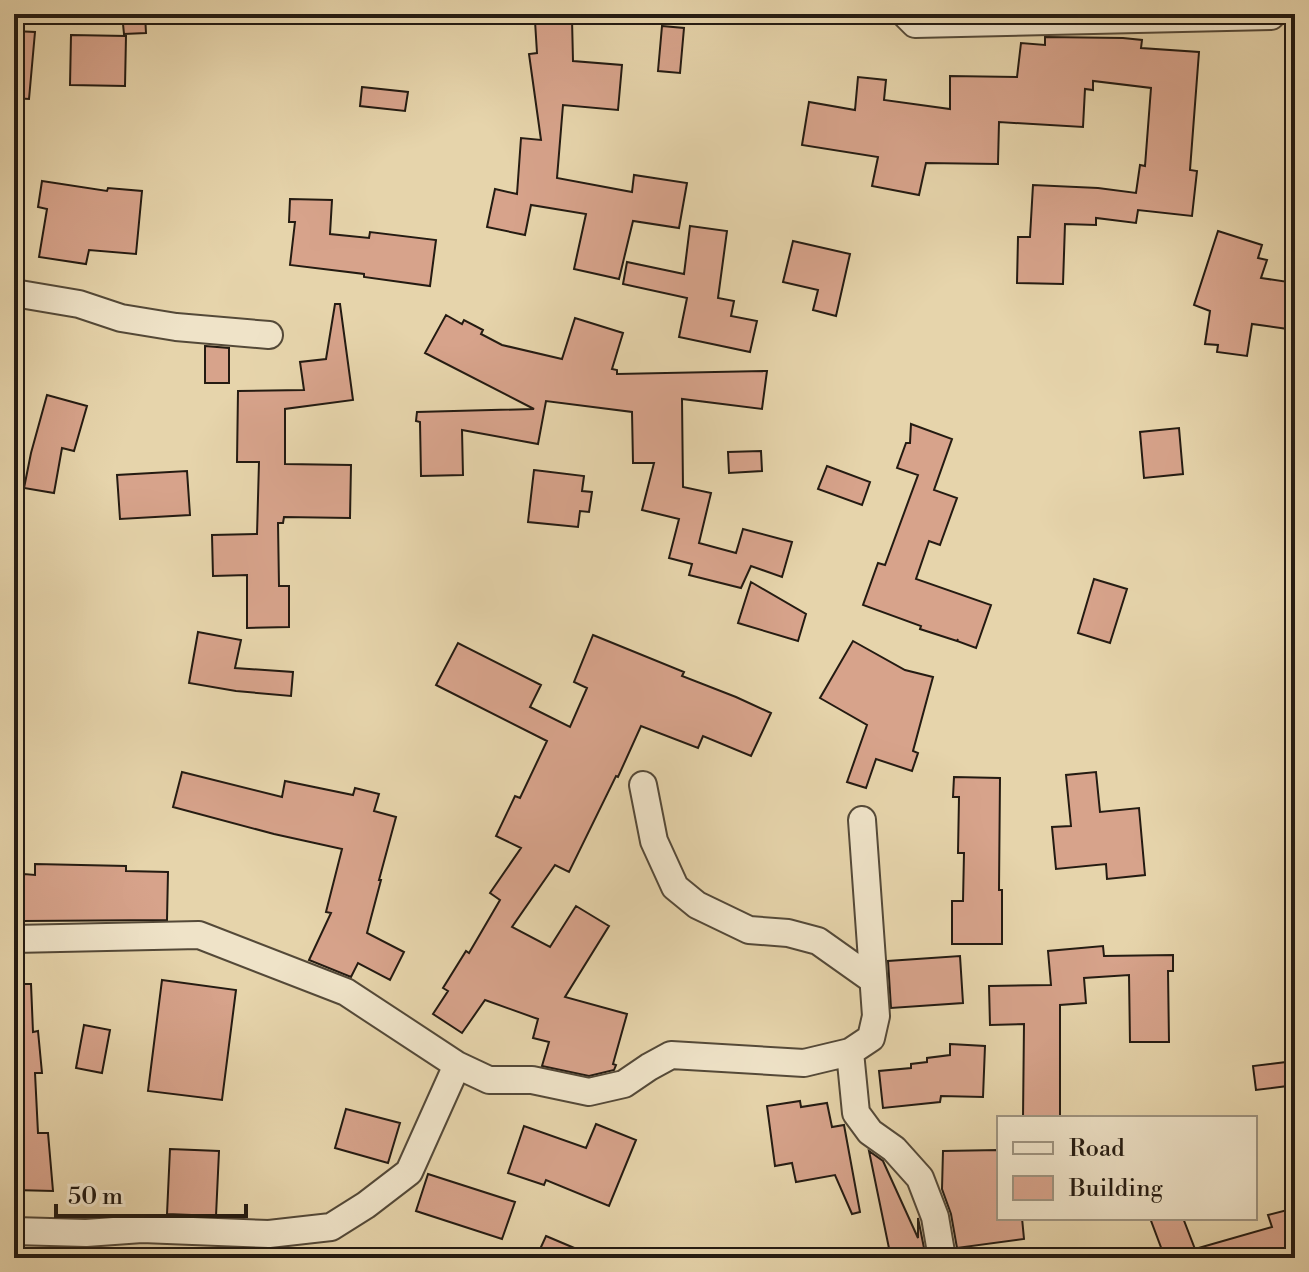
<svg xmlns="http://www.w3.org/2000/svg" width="1309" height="1272" viewBox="0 0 1309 1272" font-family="'Libre Bodoni',serif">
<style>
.building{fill:#d7a38b;stroke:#241b12;stroke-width:2}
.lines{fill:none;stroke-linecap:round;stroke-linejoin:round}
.street-casing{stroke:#544938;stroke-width:30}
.street{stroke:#efe3c8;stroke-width:26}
</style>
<rect width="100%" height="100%" fill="#e6d4ab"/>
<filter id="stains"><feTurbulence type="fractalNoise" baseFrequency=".0025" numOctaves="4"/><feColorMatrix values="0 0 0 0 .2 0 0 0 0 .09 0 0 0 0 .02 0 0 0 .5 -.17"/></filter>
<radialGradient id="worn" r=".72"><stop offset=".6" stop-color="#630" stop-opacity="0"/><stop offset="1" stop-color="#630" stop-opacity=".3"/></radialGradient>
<!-- building -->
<path class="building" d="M122 14H145L146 33 124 34Z
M572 19 573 61 622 65 618 110 563 105 557 178 632 192 634 175 687 183 679 228 633 221 619 279 574 269 586 214 531 205 525 235 487 227 495 189 517 194 521 138 541 140 529 54 537 53 535 21Z
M662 26 684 28 680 73 658 71Z
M14 31 35 32 29 99 14 98Z
M71 35 126 36 125 86 70 85Z
M1045 37 1123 38 1142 40 1141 48 1199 52 1190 170 1197 171 1192 216 1138 210 1136 223 1096 218V225L1065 224 1063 284 1017 283 1018 237H1030L1033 185 1098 188 1136 193 1140 165 1145 166 1151 88 1093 81V90L1085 89 1083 127 999 122 998 164 926 163 919 195 872 186 878 157 802 145 809 102 855 110 858 77 886 80 884 100 950 109V76L1017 77 1021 43 1045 45Z
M362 87 408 92 405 111 360 106Z
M42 181 107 191 108 188 142 191 136 254 89 250 86 264 39 257 47 209 38 207Z
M290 199 332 200 330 234 369 238 370 232 436 240 430 286 364 277V274L290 265 295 222H289Z
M690 226 727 231 718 298 734 301 731 316 757 321 750 352 679 337 687 298 623 284 627 262 684 274Z
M1218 231 1262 245 1258 258 1267 260 1261 278 1295 283V330L1252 324 1247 356 1217 352 1218 345 1205 344 1210 311 1194 305Z
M793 241 850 254 836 316 813 310 818 290 783 282Z
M335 304H340L353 400 285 409V464L351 465 350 518 284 517 283 523H278L279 586H289V627L247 628V575L213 576 212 535 257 534 259 462H237L238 391 304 390 300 362 326 359Z
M446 315 462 324 464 320 483 330 481 334 502 345 562 359 575 318 623 333 612 369 617 370V374L767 371 762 409 682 399 683 487 711 493 699 543 736 553 743 529 792 542 782 577 751 566 741 588 689 575 692 564 669 558 679 519 642 510 654 463H633L632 412 546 401 538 444 462 430 463 475 421 476 420 422 416 421 417 412 534 409 425 353Z
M205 346 229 348V383H205Z
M47 395 87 406 74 451 62 448 54 493 24 488 31 453Z
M911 424 952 439 934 490 957 498 940 545 929 541 916 579 991 605 976 648 957 641 958 639 957 641 920 629 921 626 863 605 878 563 885 565 918 475 897 468 906 443H910Z
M1179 428 1183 474 1144 478 1140 432Z
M761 451 762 471 729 473 728 452Z
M827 466 870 482 862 505 818 489Z
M534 470 584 476 582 491 592 492 589 512 580 511 578 527 528 522Z
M187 471 190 515 120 519 117 475Z
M1094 579 1127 589 1110 643 1078 633Z
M751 582 806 614 798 641 738 623Z
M198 632 241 640 235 668 293 672 291 696 236 691 189 683Z
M593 635 684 672 682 676 736 697 771 713 751 756 703 736 698 748 641 726 618 777 616 776 569 872 555 865 512 927 550 947 576 906 609 926 565 997 627 1014 613 1064 616 1065 614 1070 589 1076 542 1066 549 1042 533 1038 538 1019 485 1000 462 1033 433 1014 448 991 443 988 466 951 469 953 500 900 490 893 521 848 496 836 515 796 520 798 547 741 436 685 458 643 541 685 530 707 570 727 587 688 574 682Z
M853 641 905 670 933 677 913 751 918 753 912 771 876 759 866 788 847 782 867 725 820 698Z
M182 772 282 797 285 781 353 795 355 788 379 794 374 811 396 817 379 880H381L367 933 404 952 390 980 358 963 351 977 309 960 331 913 326 912 342 849 274 834 173 807Z
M1096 772 1100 812 1139 808 1145 875 1107 879 1106 864 1056 869 1052 827 1071 826 1066 775Z
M954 777 1000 778 999 890H1002V944H952V901H963L964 853H958L959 797H953Z
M35 864 126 866V871L168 872 167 920 22 921 24 874 35 875Z
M1103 946 1104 956 1173 955V971H1168L1169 1042H1130L1129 975 1084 978 1086 1003 1060 1005V1118H1023L1024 1024 990 1025 989 986 1051 985 1048 951Z
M960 956 963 1003 891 1008 888 961Z
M162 980 236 990 222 1100 148 1091Z
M14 984H31L33 1032 38 1031 42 1073H35L38 1133H48L53 1191 14 1190Z
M84 1025 110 1030 102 1073 76 1068Z
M950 1044 985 1046 983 1097 941 1096 940 1102 883 1108 879 1071 911 1068V1064L927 1062V1058L950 1055Z
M1295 1061V1085L1256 1090 1253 1066Z
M800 1101 801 1107 827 1103 832 1127 844 1125 860 1212 852 1214 835 1175 796 1182 792 1163 775 1166 767 1106Z
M346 1109 400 1123 388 1163 335 1148Z
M596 1124 636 1140 609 1206 546 1180 544 1185 508 1173 524 1126 586 1148Z
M170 1149 219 1151 216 1216 167 1214Z
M999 1150V1218H1022L1024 1239 957 1248 951 1214 942 1189 943 1151Z
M869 1151 883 1161 918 1238V1218L926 1258H891Z
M428 1174 515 1202 502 1239 416 1211Z
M1295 1208V1258H1165L1150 1218H1183L1195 1249 1272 1227 1268 1215Z
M546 1236 598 1258H536Z"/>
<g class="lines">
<defs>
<path id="street" d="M905 14 915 24 1271 16
M14 293 79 304 121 318 176 327 269 335
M643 785 654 841 675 887 697 905 749 930 788 933 818 941 873 980
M14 939 199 935 346 992 457 1065
M850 1052 856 1113 870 1132 894 1149 920 1178 935 1217 942 1258
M14 1231 86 1233 142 1229 269 1234 331 1227 366 1205 409 1172 457 1065 489 1080H532L589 1092 624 1084 649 1067 671 1055 804 1063 850 1052 871 1038 876 1016 862 820"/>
</defs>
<!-- street casing -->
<use href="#street" class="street-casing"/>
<!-- street -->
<use href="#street" class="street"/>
</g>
<!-- margin -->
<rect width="1309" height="1272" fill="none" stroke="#e6d4ab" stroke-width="48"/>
<rect x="16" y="16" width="1277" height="1240" fill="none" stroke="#241b12" stroke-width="4"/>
<rect x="24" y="24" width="1261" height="1224" fill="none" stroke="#241b12" stroke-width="2"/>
<!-- legend -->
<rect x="997" y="1116" width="260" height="104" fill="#efe3c8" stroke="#9e937f" stroke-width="2"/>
<rect x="1013" y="1142" width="40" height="12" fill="#efe3c8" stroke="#9e937f" stroke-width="2"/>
<text x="1069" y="1156" font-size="24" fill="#241b12">Road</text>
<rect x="1013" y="1176" width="40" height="24" fill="#d7a38b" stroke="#9e937f" stroke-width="2"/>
<text x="1069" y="1196" font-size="24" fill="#241b12">Building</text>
<!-- scale -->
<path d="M56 1204v12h190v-12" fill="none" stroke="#241b12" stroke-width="4"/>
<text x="68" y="1204" font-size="24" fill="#241b12" stroke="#efe3c8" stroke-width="6" paint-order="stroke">50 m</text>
<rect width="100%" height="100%" filter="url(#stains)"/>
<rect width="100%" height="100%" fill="url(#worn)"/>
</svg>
